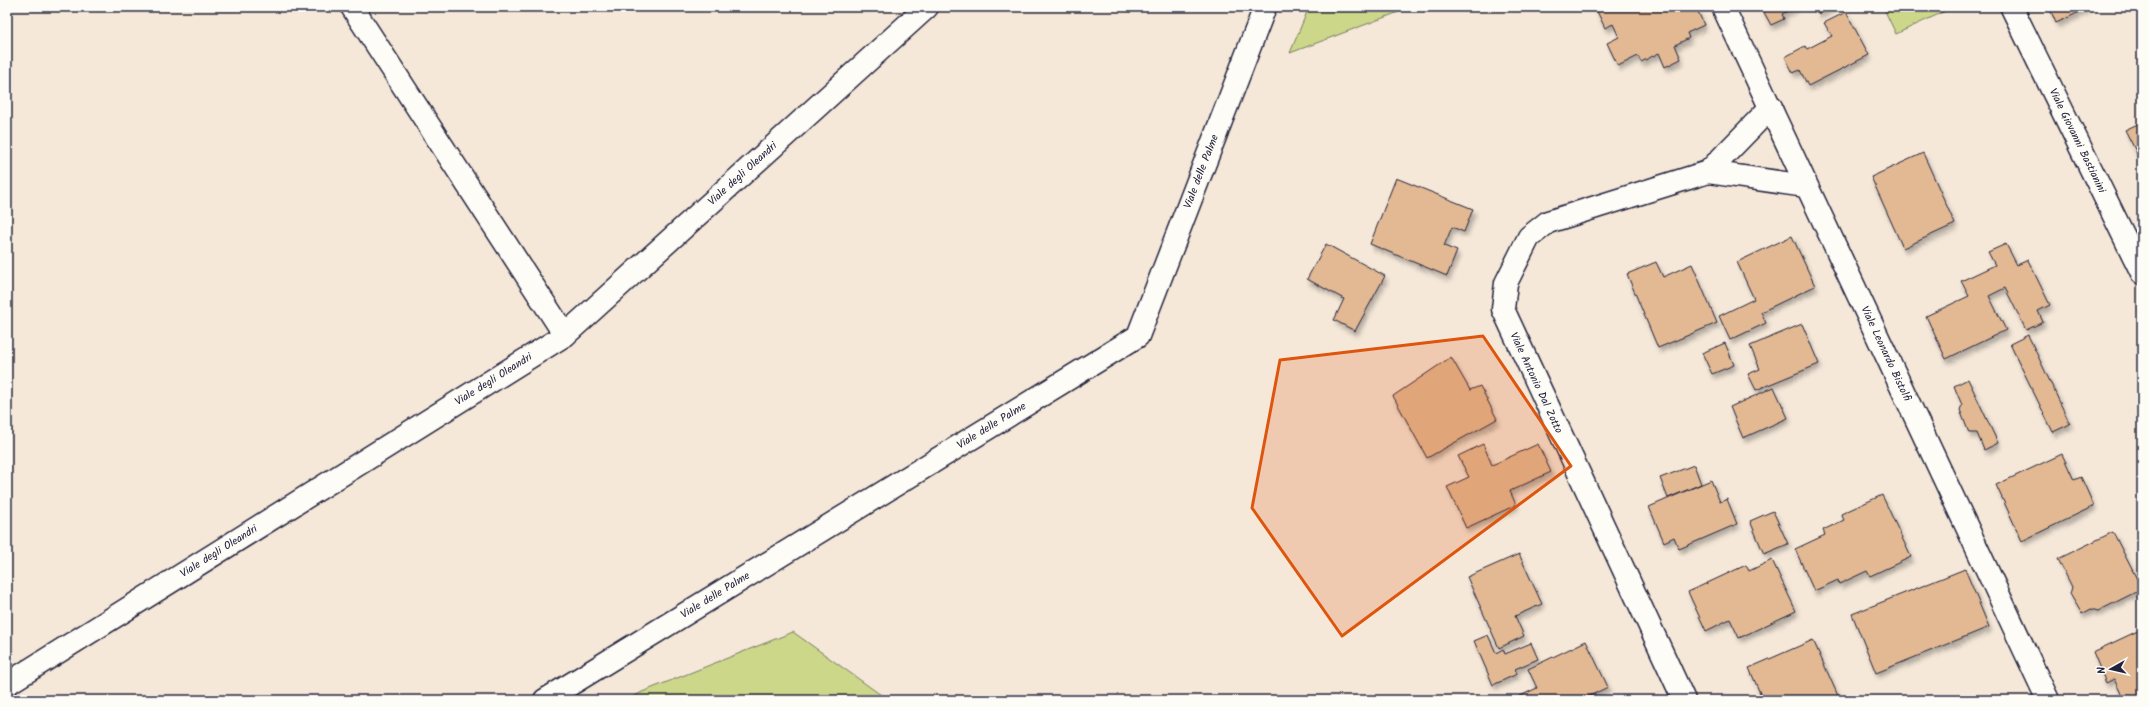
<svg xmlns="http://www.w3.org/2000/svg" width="2149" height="707" viewBox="0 0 2149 707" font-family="Kalam,sans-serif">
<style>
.green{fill:#ccd78a;stroke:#777c62}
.building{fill:#e2b993;stroke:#22223b;filter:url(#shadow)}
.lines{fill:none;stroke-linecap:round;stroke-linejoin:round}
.minor-casing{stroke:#22223b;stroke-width:25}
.minor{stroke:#fdfcf7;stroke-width:22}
.marked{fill:#de560e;fill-opacity:0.2;stroke:#de560e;stroke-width:3;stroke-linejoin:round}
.labels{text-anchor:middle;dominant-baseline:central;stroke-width:3;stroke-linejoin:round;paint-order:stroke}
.street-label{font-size:11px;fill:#22223b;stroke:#fdfcf7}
</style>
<defs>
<filter id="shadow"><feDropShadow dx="2.5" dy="4.5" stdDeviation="2" flood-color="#0004"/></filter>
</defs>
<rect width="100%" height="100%" fill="#f5e8d9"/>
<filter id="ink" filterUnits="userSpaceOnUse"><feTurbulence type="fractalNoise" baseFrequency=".025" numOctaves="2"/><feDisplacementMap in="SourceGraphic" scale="8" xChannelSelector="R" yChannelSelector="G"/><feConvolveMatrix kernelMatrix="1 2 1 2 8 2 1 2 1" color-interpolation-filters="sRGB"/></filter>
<g filter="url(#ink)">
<!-- green -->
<path class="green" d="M1309 7H1412L1290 53Z
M1883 7H1954L1896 34Z
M793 632 888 700H627L642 692Z"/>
<!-- building -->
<path class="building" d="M1595 7H1696L1704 25 1687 33 1689 38 1675 45 1681 59 1665 67 1659 53 1641 62 1638 56 1618 66 1607 43 1619 37 1613 24 1605 28Z
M1761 7H1795L1782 14 1784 19 1771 25Z
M1816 7H1832L1819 14Z
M2049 7H2088V8L2056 23Z
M1846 12 1869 55 1808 86 1800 70 1793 73 1785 57 1805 46 1807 49 1832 36 1824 23Z
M2142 122V160L2141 161 2125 130Z
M1923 153 1955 224 1903 248 1871 177Z
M1396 178 1473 209 1464 232 1452 227 1444 246 1457 251 1447 276 1370 244Z
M1792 236 1815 286 1761 312 1766 323 1730 340 1719 316 1754 299 1737 262Z
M1326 244 1385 276 1355 331 1334 320 1344 299 1307 279Z
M2006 244 2017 265 2028 260 2050 305 2038 311 2043 322 2026 330 2005 288 1989 296 2006 330 1946 359 1926 316 1969 296 1961 281 1995 265 1988 252Z
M1656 262 1663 277 1692 264 1717 323 1658 348 1627 274Z
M1802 324 1819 364 1756 390 1748 374 1760 369 1750 346Z
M2028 335 2070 424 2053 432 2010 344Z
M1725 343 1734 365 1712 374 1702 353Z
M1451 357 1470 390 1480 386 1497 419 1427 458 1393 396Z
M1968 379 1998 443 1984 450 1977 433H1969L1960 410 1962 405 1954 386Z
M1774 387 1788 418 1743 438 1730 407Z
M1483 444 1492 465 1538 444 1551 472 1510 491 1516 505 1466 528 1447 487 1469 477 1458 456Z
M2062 454 2074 480 2081 477 2094 506 2022 541 1996 485Z
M1694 465 1701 484 1668 498 1660 478Z
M1711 480 1720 502 1727 499 1737 524 1679 549 1674 537 1664 542 1649 507Z
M1882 495 1911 557 1870 576 1867 571 1839 584 1838 580 1814 591 1795 549 1825 535 1823 530 1844 520 1841 514Z
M1773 511 1788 544 1764 554 1750 521Z
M2113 532 2142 589 2098 611 2091 609 2082 614 2070 594 2072 587 2058 559Z
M1519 554 1542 604 1515 616 1524 636 1499 648 1467 577Z
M1772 560 1796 611 1739 638 1730 619 1706 631 1688 592 1746 565 1749 571Z
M1965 569 1989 627 1876 673 1852 614Z
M2142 629V700H2124L2114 679 2106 683 2093 652Z
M1488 635 1496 653 1503 649 1505 654 1531 643 1538 659 1515 669 1517 674 1493 685 1474 641Z
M1813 640 1839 698 1763 700 1749 668Z
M1586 641 1608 687 1581 700H1520L1518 697 1537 688 1528 669Z"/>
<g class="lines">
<defs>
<g id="minor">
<path d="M352 7 565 335"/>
<path id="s1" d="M1723 7 2048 700"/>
<path id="s2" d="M2012 8 2142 273"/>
<path d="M1771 107 1708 172 1806 186"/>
<path id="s3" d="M7 684 565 335 927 7"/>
<path id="s4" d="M545 700 1138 336 1265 7"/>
<path d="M1684 700 1503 309 1506 283 1529 237 1548 222 1708 172"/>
</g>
</defs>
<!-- minor casing -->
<use href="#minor" class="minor-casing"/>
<!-- minor -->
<use href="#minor" class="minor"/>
</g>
</g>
<!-- marked area -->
<path class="marked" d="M1483 336 1571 466 1342 636 1252 508 1280 360Z"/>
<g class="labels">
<!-- street labels -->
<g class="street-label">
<text stroke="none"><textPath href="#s2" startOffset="148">Viale Giovanni Bastianini</textPath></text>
<text stroke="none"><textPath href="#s4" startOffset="872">Viale delle Palme</textPath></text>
<text stroke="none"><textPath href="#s3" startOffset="898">Viale degli Oleandri</textPath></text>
<text stroke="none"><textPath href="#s1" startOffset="383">Viale Leonardo Bistolfi</textPath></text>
<text stroke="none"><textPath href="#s3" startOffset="574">Viale degli Oleandri</textPath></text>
<text transform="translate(1536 383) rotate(65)">Viale Antonio Dal Zotto</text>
<text stroke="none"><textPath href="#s4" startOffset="524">Viale delle Palme</textPath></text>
<text stroke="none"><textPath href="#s3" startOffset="250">Viale degli Oleandri</textPath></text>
<text stroke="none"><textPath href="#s4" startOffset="200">Viale delle Palme</textPath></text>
</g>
</g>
<!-- margin -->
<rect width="2149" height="707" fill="none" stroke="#fdfcf7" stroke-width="24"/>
<rect x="12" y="12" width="2125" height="683" fill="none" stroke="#22223b" stroke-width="1.5" filter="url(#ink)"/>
<!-- north arrow -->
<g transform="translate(2111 669) rotate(262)" stroke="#fdfcf7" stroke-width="3" paint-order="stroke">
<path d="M0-3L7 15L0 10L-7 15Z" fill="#22223b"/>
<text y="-6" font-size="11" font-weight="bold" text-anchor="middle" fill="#22223b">N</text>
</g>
</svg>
